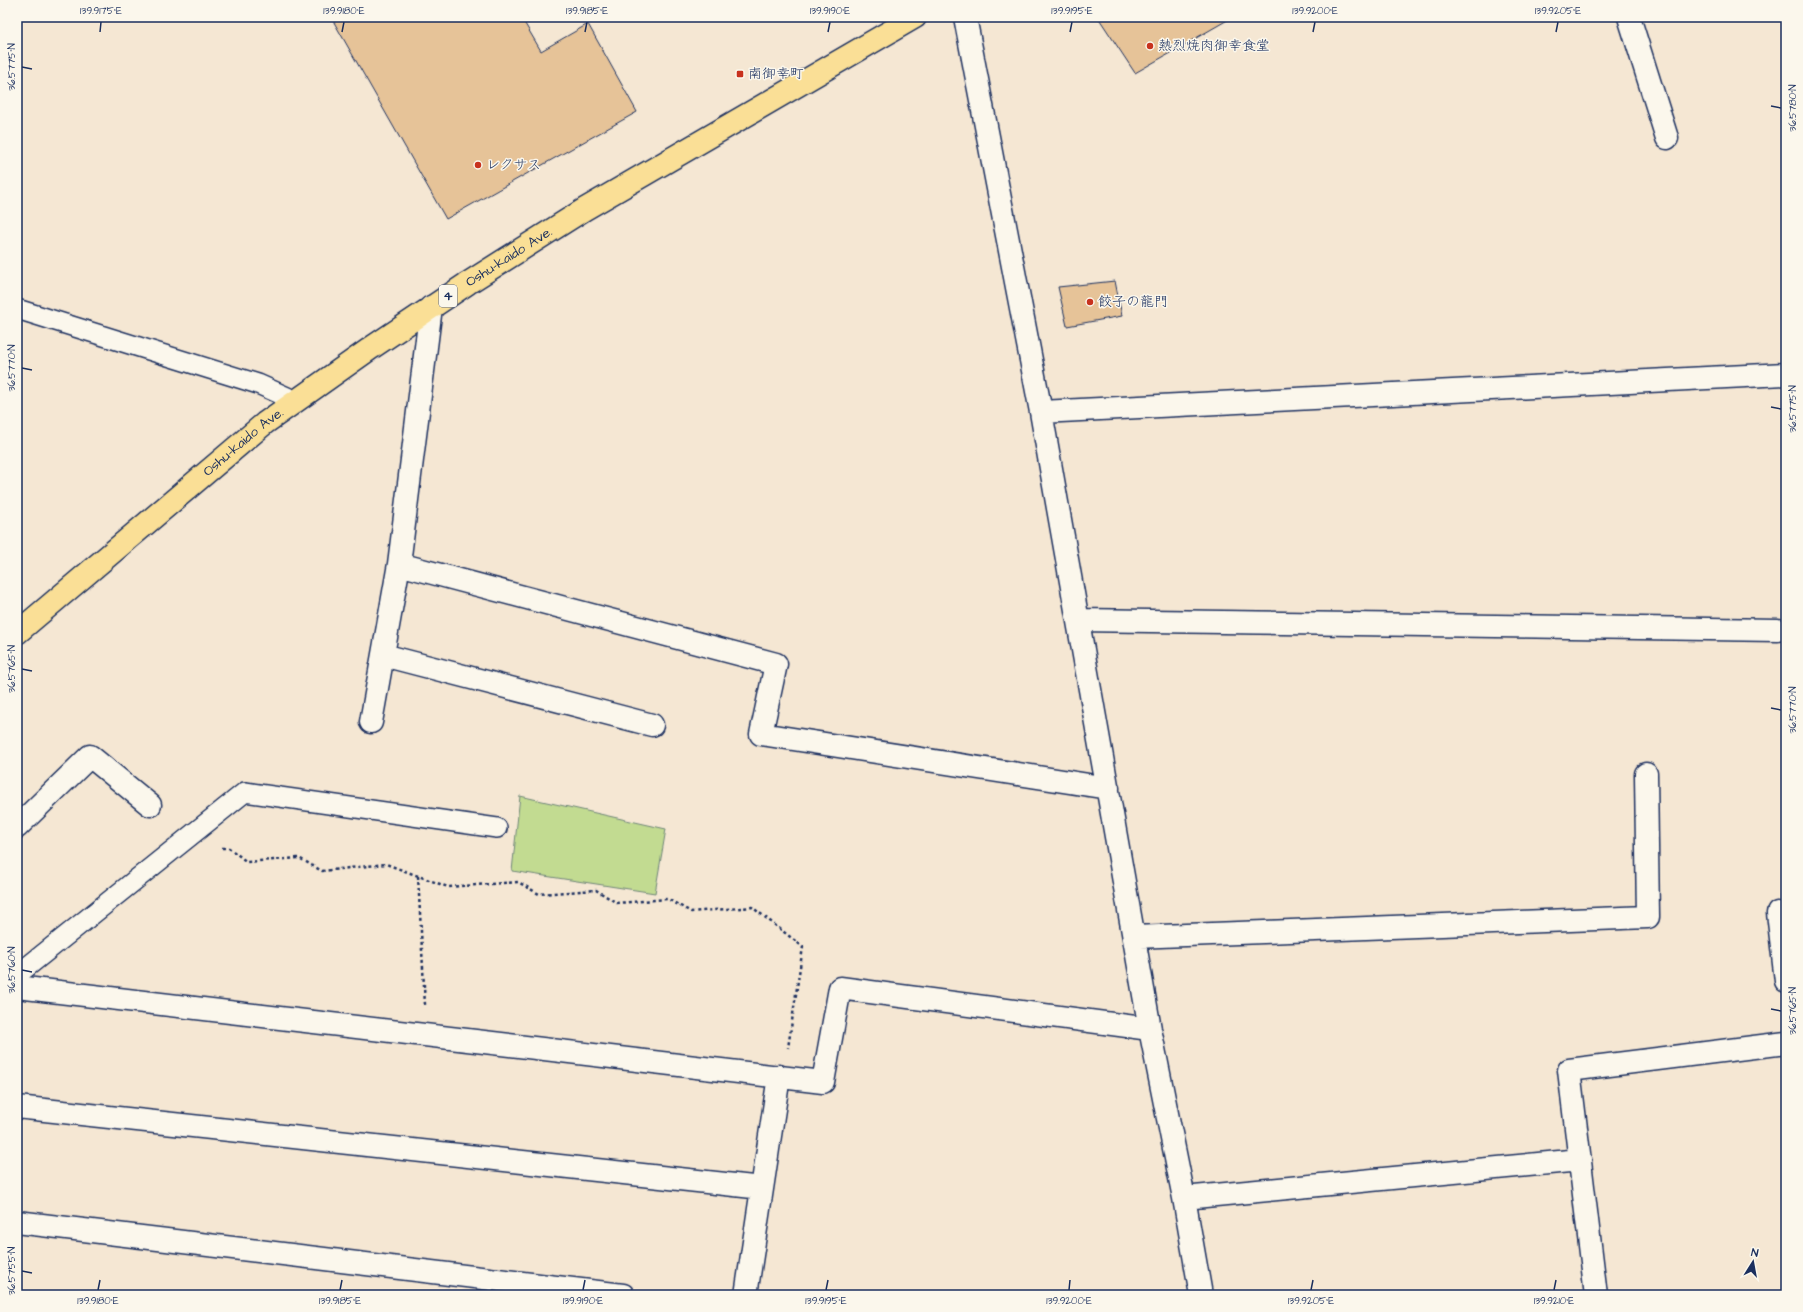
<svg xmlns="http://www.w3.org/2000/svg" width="1803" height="1312" viewBox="0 0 1803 1312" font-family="'Architects Daughter','Klee One',sans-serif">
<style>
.green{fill:#c2db91;stroke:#6e8578}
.building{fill:#e6c398;stroke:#1b2f5e}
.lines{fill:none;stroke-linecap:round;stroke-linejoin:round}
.service-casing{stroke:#1b2f5e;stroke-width:22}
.minor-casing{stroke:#1b2f5e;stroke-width:25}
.trunk-casing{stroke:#1b2f5e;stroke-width:25}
.path{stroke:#1b2f5e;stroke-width:2.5;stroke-dasharray:3 3;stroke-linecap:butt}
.service{stroke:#fbf7ec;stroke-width:19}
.minor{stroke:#fbf7ec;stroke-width:22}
.trunk{stroke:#fadf96;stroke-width:22}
.ticks{fill:none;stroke:#1b2f5e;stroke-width:1.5}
.poi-dot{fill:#c8321e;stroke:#fbf7ec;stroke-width:1.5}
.labels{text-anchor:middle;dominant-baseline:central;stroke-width:3;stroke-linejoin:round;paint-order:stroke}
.shield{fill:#fbf7ec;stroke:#5e6b89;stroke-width:1}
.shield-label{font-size:13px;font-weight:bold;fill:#1b2f5e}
.poi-label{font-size:14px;fill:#1b2f5e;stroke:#fbf7ec;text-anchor:start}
.street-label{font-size:14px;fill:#1b2f5e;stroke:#fbf7ec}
.neatline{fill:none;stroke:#1b2f5e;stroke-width:1.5}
.ticks-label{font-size:10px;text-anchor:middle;fill:#1b2f5e}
</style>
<rect width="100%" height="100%" fill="#f5e7d3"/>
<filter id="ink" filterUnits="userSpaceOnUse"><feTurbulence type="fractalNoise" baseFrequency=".025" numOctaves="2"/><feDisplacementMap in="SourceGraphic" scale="8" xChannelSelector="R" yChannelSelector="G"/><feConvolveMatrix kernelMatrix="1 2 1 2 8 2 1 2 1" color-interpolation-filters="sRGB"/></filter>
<g filter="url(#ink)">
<!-- green -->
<path class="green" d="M520 796 666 829 655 893 512 871Z"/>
<!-- building -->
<path class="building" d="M331 17H521L541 51 588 24 637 112 446 219Z
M1098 17H1231V18L1135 73Z
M1115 281 1122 316 1067 326 1058 287Z"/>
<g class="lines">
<defs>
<path id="service" d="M17 309 258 384 296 401
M17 975 245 792 497 828"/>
<path id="minor" d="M965 17 1041 412 1150 1029 1184 1198 1201 1295
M1629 17 1667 138
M1041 412 1786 374
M399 564 776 664 761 734 1108 788
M1078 620 1778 630
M383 655 652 725
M371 722 399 564 431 307
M17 827 90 756 150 805
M1778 913 1786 981
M1134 937 1648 917 1646 774
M17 987 823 1082 840 988 1150 1029
M17 1107 762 1188
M1184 1198 1580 1160
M17 1222 623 1295
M746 1295 779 1076
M1596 1295 1569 1070 1786 1043"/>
<g id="trunk">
<path id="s1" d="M17 633 265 423 371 348 468 283 585 209 915 17"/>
</g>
</defs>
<!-- service casing -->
<use href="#service" class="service-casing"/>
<!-- minor casing -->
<use href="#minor" class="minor-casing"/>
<!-- trunk casing -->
<use href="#trunk" class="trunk-casing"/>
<!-- path -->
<path class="path" d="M222 848H229L247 862 299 858 322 871 386 864 448 887 518 882 539 894 596 890 617 903 668 899 691 912 752 907 803 947 788 1048
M418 876 425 1005"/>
<!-- service -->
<use href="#service" class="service"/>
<!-- minor -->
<use href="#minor" class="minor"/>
<!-- trunk -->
<use href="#trunk" class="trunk"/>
</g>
</g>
<!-- ticks -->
<path class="ticks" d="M100 32 101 22M342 32 344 22M585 32 587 22M828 32 830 22M1070 32 1072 22M1313 32 1315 22M1556 32 1558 22M22 67 32 69M1771 106 1781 108M22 368 32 370M1771 407 1781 409M22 669 32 671M1771 708 1781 710M22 970 32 972M1771 1009 1781 1011M22 1271 32 1273M98 1290 100 1280M340 1290 342 1280M583 1290 585 1280M826 1290 828 1280M1069 1290 1070 1280M1311 1290 1313 1280M1554 1290 1556 1280"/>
<!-- markers -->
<g class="poi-dot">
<circle cx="1150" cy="46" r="4"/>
<rect x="736" y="70" width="8" height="8" rx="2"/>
<circle cx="478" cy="165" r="4"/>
<circle cx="1090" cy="302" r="4"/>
</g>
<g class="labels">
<!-- shield labels -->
<rect class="shield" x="439" y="285" width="18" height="22" rx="3"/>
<g class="shield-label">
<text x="448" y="296">4</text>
</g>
<!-- poi labels -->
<g class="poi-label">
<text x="1158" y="46">熱烈焼肉御幸食堂</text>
<text x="748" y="74">南御幸町</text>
<text x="486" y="165">レクサス</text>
<text x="1098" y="302">餃子の龍門</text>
</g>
<!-- street labels -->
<g class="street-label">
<text stroke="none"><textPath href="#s1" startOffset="620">Oshu-kaido Ave.</textPath></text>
<text stroke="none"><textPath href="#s1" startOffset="296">Oshu-kaido Ave.</textPath></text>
</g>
</g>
<!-- margin -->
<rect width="1803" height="1312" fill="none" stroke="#fbf7ec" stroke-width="44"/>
<!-- north arrow -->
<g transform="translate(1753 1262) rotate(11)" stroke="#fbf7ec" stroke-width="3" paint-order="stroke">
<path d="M0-3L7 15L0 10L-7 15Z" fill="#1b2f5e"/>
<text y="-6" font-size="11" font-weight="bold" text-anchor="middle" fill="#1b2f5e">N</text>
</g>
<rect x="22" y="22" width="1759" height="1268" class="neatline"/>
<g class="ticks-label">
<text x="101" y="14">139.9175°E</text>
<text x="344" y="14">139.9180°E</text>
<text x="587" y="14">139.9185°E</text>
<text x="830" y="14">139.9190°E</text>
<text x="1072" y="14">139.9195°E</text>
<text x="1315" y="14">139.9200°E</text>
<text x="1558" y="14">139.9205°E</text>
<text transform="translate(11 67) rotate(-90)" y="4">36.5775°N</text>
<text transform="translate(1792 108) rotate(-90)" y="4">36.5780°N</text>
<text transform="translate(11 368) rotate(-90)" y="4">36.5770°N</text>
<text transform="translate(1792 409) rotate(-90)" y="4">36.5775°N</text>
<text transform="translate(11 669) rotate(-90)" y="4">36.5765°N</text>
<text transform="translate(1792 710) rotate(-90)" y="4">36.5770°N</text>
<text transform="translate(11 970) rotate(-90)" y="4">36.5760°N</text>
<text transform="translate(1792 1011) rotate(-90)" y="4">36.5765°N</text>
<text transform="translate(11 1271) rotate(-90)" y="4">36.5755°N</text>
<text x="98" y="1304">139.9180°E</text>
<text x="340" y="1304">139.9185°E</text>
<text x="583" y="1304">139.9190°E</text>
<text x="826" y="1304">139.9195°E</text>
<text x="1069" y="1304">139.9200°E</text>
<text x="1311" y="1304">139.9205°E</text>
<text x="1554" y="1304">139.9210°E</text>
</g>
</svg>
